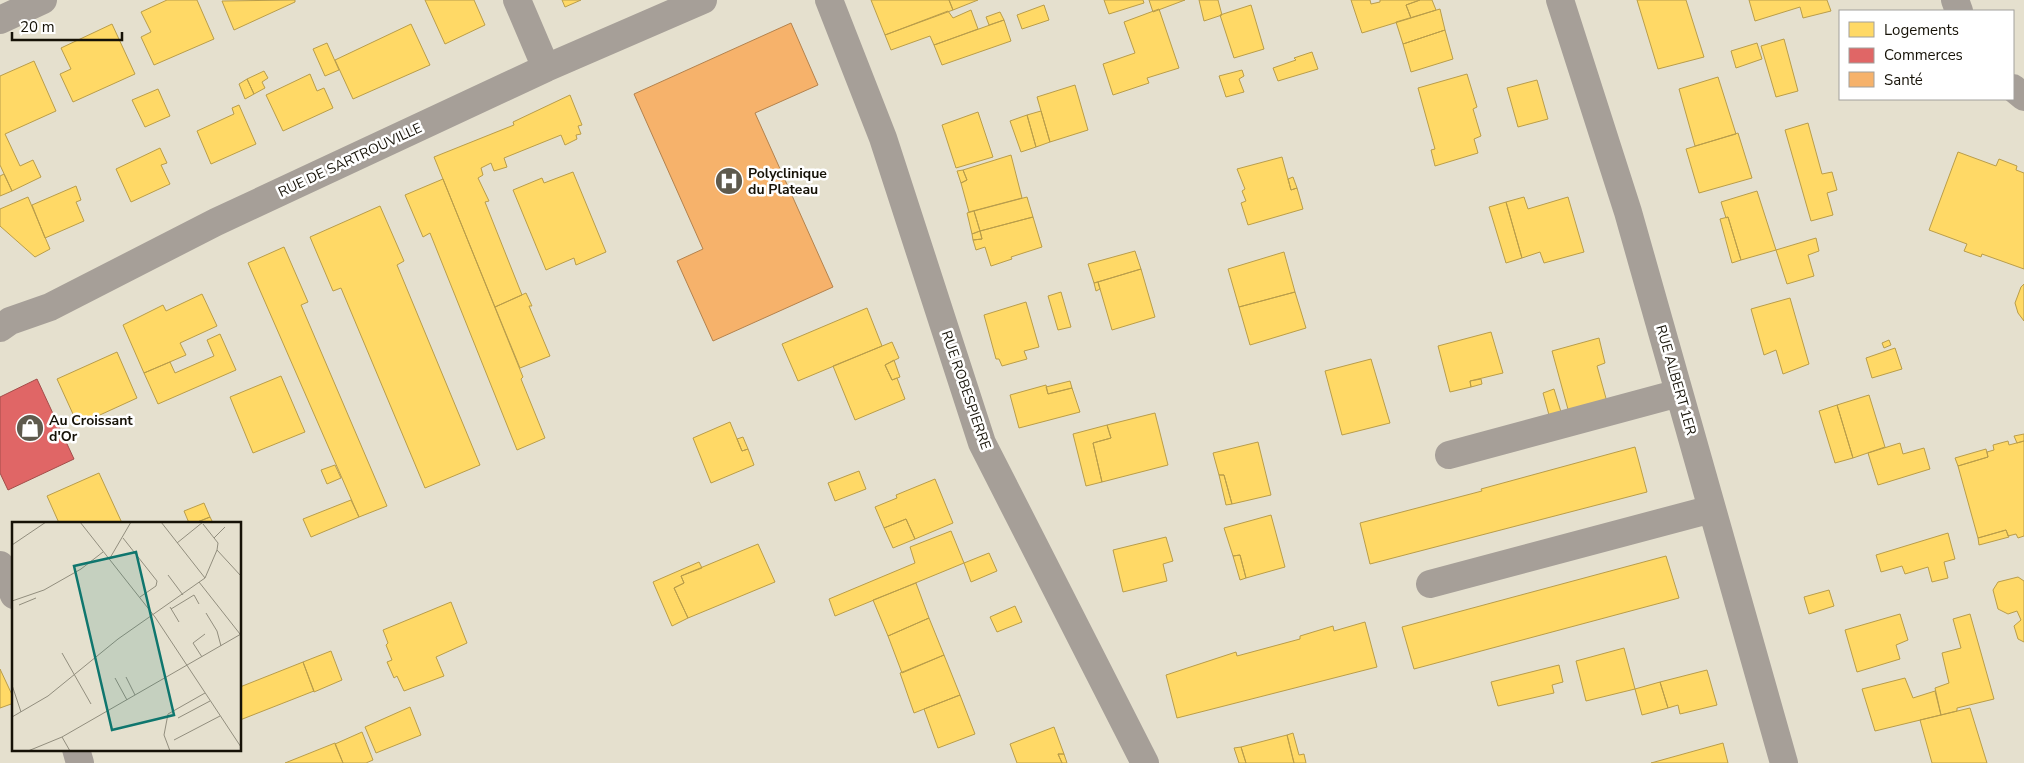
<svg xmlns="http://www.w3.org/2000/svg" width="2024" height="763" viewBox="0 0 2024 763" font-family="'Nunito Sans',sans-serif">
<style>
.homes{fill:#ffd966;stroke:#b99d4a}
.shops{fill:#e06666;stroke:#a34d4a}
.health{fill:#f6b26b;stroke:#b3824d}
.lines{fill:none;stroke-linecap:round;stroke-linejoin:round}
.minor{stroke:#a69f98;stroke-width:28}
.labels{text-anchor:middle;dominant-baseline:central;stroke-width:5;stroke-linejoin:round;paint-order:stroke}
.street-label{font-size:14px;fill:#161207;stroke:#fff}
.poi-label{font-size:14px;font-weight:bold;fill:#161207;stroke:#fff;text-anchor:start}
.inset-road{fill:none;stroke:#928e7e;stroke-width:1}
.view{fill:#0f766e;fill-opacity:0.15;stroke:#0f766e;stroke-width:2.5}
.inset-edge{fill:none;stroke:#161207;stroke-width:2.5}
</style>
<rect width="100%" height="100%" fill="#e5e0ce"/>
<!-- homes -->
<path class="homes" d="M167 0H197L214 39 154 65 141 37 151 32 141 12Z
M295 0V2L234 30 222 1Z
M425 0H474L485 25 445 44Z
M562 0H581L565 7Z
M871 0H949L953 10 885 35Z
M949 0H978L953 10Z
M1104 0H1143L1144 3 1109 14Z
M1149 0H1185L1153 12Z
M1199 0H1218L1222 15 1204 21Z
M1351 0H1370L1371 4 1380 2V0H1420L1406 5 1411 18 1362 33Z
M1420 0H1432L1436 10 1411 18 1406 5Z
M1637 0H1686L1704 57 1658 69Z
M1749 0H1827L1831 11 1803 18 1800 7 1755 21Z
M1044 5 1049 20 1022 29 1017 15Z
M1251 5 1264 49 1234 58 1220 15Z
M1159 9 1179 68 1147 78 1149 83 1113 95 1103 64 1135 53 1124 22Z
M1440 9 1445 30 1403 44 1396 22Z
M971 10 978 29 934 45 930 36 891 50 885 35 948 11 953 18Z
M1000 12 1004 20 989 25 986 17Z
M1004 20 1011 41 942 65 934 45Z
M112 24 135 74 73 102 60 74 71 69 61 48Z
M411 24 430 65 353 99 335 60Z
M1445 30 1453 59 1411 72 1403 44Z
M1784 39 1798 91 1776 97 1761 46Z
M327 43 339 70 325 76 313 49Z
M1757 43 1762 59 1736 68 1731 51Z
M1312 52 1318 69 1278 81 1273 68 1296 60 1294 58Z
M34 61 56 111 5 134 20 166 33 160 41 177 12 191 0 165V76Z
M1242 70 1244 76 1239 79 1244 92 1226 97 1219 76Z
M264 71 268 78 262 82 265 88 254 94 247 79Z
M310 74 317 91 324 88 333 108 283 131 266 95Z
M1467 74 1477 107 1473 109 1481 136 1474 139 1478 153 1435 166 1431 150 1435 149 1418 88Z
M1718 77 1736 134 1695 146 1679 89Z
M247 79 254 94 245 99 239 84Z
M1537 80 1548 119 1518 127 1507 88Z
M1075 85 1088 130 1050 142 1037 97Z
M158 89 170 116 145 127 132 100Z
M570 95 582 125 578 126 581 134 576 135 577 139 565 145 561 135 504 158 507 167 494 171 491 163 481 168 483 175 478 178 489 201 485 202 522 295 495 307 434 157 514 125 513 122Z
M239 105 256 144 211 164 197 131 234 114 232 108Z
M1041 111 1050 142 1036 147 1027 115Z
M978 112 993 157 956 168 942 125Z
M1027 115 1036 147 1021 152 1010 121Z
M1808 123 1822 174 1832 172 1837 190 1827 193 1833 215 1811 221 1785 130Z
M1738 133 1752 178 1699 193 1686 149Z
M160 148 167 163 161 165 170 184 131 202 116 169Z
M1958 152 1996 166 1999 159 2017 166 2016 170 2024 173V269L1982 254 1981 257 1964 251 1967 244 1929 230Z
M1011 155 1022 198 969 212 961 183 967 180 963 170Z
M1282 157 1291 190 1297 188 1303 209 1248 225 1241 203 1246 201 1242 191 1245 189 1237 169Z
M963 170 967 180 961 183 957 171Z
M573 172 606 252 576 265 574 258 546 270 513 190 542 178 544 183Z
M4 174 12 191 0 196V176Z
M1293 177 1297 188 1291 190 1288 179Z
M443 179 523 377 521 379 545 438 517 450 430 233 423 237 405 195Z
M76 186 81 200 76 202 84 221 45 238 32 205Z
M1757 191 1776 250 1741 260 1728 217 1726 218 1721 202Z
M28 197 50 249 35 257 0 226V209Z
M1027 197 1033 217 980 231 974 211Z
M1524 197 1528 209 1568 197 1584 252 1544 263 1540 252 1522 258 1506 202Z
M1506 202 1522 258 1506 263 1489 207Z
M380 206 404 261 397 265 480 465 425 488 341 288 333 291 310 237Z
M974 211 980 231 972 234 967 213Z
M1033 217 1042 247 1011 257 1012 259 991 266 985 247 976 250 973 240 982 239 980 231Z
M1728 217 1741 260 1732 263 1720 219Z
M980 231 982 239 973 240 972 234Z
M1816 238 1819 251 1808 255 1814 276 1787 284 1776 250Z
M284 247 308 302 301 305 387 506 359 517 248 263Z
M1135 251 1141 269 1094 283 1088 264Z
M1284 252 1295 292 1239 307 1228 269Z
M1141 269 1155 317 1112 330 1098 282Z
M1098 282 1100 289 1096 291 1094 283Z
M2024 284V321L2018 313 2015 303 2021 287Z
M1061 292 1071 327 1058 330 1048 296Z
M1295 292 1306 328 1250 345 1239 307Z
M526 293 532 306H529L550 356 520 368 495 307Z
M202 294 217 326 180 343 186 355 144 373 123 325 163 305 166 311Z
M1790 298 1809 364 1783 374 1776 350 1764 355 1751 309Z
M1026 302 1039 347 1024 351 1027 359 1002 366 999 359H996L984 315Z
M867 308 882 346 798 381 782 344Z
M1491 332 1503 373 1470 381 1471 387 1450 392 1438 346Z
M220 334 236 370 158 404 144 373 170 362 175 373 214 356 207 340Z
M1599 338 1605 363 1597 366 1607 402 1569 413 1552 351Z
M1889 340 1891 345 1884 348 1882 343Z
M892 342 899 358 885 365 892 380 897 378 905 399 855 420 833 366Z
M1895 348 1902 369 1872 378 1866 358Z
M117 352 137 398 78 425 57 379Z
M1371 359 1390 423 1342 435 1325 371Z
M894 360 900 377 892 380 885 365Z
M281 376 305 432 253 453 230 397Z
M1481 379 1482 384 1471 387 1470 381Z
M1070 381 1072 388 1048 394 1046 387Z
M1046 385 1048 394 1072 388 1080 412 1019 428 1010 395Z
M1554 389 1561 412 1549 415 1543 393Z
M1869 395 1885 447 1853 458 1837 405Z
M1837 405 1853 458 1835 463 1819 411Z
M1155 413 1168 465 1102 482 1093 443 1111 438 1107 425Z
M730 422 742 451 748 449 754 465 711 483 693 438Z
M1107 425 1111 438 1093 443 1102 482 1086 486 1073 434Z
M2024 434V441L2017 443 2014 436Z
M743 437 748 449 742 451 737 439Z
M2008 441 2009 445 2024 441V536L2018 538 2016 534 2008 536 2006 530 1978 538 1958 466 1988 457 1987 452 1994 450 1993 445Z
M1258 442 1271 495 1232 504 1224 475H1219L1213 453Z
M1900 443 1903 454 1924 448 1930 469 1878 485 1868 453Z
M1635 447 1647 492 1370 564 1360 523 1482 491 1481 489Z
M1986 449 1988 457 1958 466 1955 458Z
M335 465 341 478 327 484 321 470Z
M859 471 866 489 835 501 828 483Z
M99 473 122 523H59L47 496Z
M1219 475H1224L1232 504 1226 505Z
M935 479 953 523 915 539 906 519 884 528 875 507 897 498 896 495Z
M351 500 359 517 311 537 303 519Z
M204 503 210 517 195 523H189L184 511Z
M1271 515 1285 567 1246 578 1240 555 1233 556 1224 528Z
M210 517 213 523H195Z
M906 519 915 539 893 548 884 528Z
M2006 530 2009 537 1979 545 1978 538Z
M951 531 964 563 835 616 829 599 915 563 910 547Z
M1948 533 1955 559 1944 562 1948 578 1932 582 1928 567 1905 574 1902 566 1881 572 1876 555Z
M1166 537 1173 561 1163 564 1167 581 1123 592 1113 550Z
M758 544 775 582 688 618 674 588 684 583 681 576Z
M989 553 997 571 971 582 964 563Z
M1240 555 1246 578 1240 580 1233 556Z
M1666 556 1679 598 1414 669 1402 627Z
M699 562 702 568 681 576 684 583 674 588 688 618 672 626 653 582Z
M2018 577 2024 581V642L2018 639 2014 626 2021 620 2017 611 2008 614 1998 609 1993 590 1998 582Z
M916 583 929 618 888 636 873 600Z
M1829 590 1834 606 1809 614 1804 597Z
M451 602 467 643 436 657 444 676 404 691 397 676 394 678 387 662 392 660 386 645 388 643 383 630Z
M1015 606 1022 622 997 632 990 617Z
M1900 614 1908 640 1896 645 1900 659 1857 672 1845 630Z
M1970 614 1994 699 1957 708V711L1941 715 1935 688 1949 683 1942 653 1961 648 1953 619Z
M929 618 944 655 902 673 888 636Z
M1365 622 1377 667 1177 718 1166 675 1236 652 1237 656 1300 639V636L1333 626 1334 631Z
M1624 648 1635 689 1586 701 1576 661Z
M331 651 342 680 314 692 303 662Z
M944 655 960 695 914 713 900 673Z
M303 662 314 691 240 720V687Z
M1559 665 1563 682 1552 685 1554 693 1498 706 1491 682Z
M0 669 14 699V703L0 708Z
M1707 670 1717 705 1680 714 1678 705 1668 708 1660 682Z
M1905 678 1913 698 1935 691 1941 715 1875 731 1862 689Z
M1660 682 1668 708 1642 715 1635 689Z
M960 695 975 734 938 748 924 709Z
M410 707 421 735 376 753 365 727Z
M1970 708 1987 763H1932L1920 720Z
M1054 727 1064 754H1058L1062 763H1017L1010 744Z
M362 732 373 760 366 763H343L335 744Z
M1293 733 1299 755 1304 754 1306 763H1294L1287 735Z
M1287 735 1294 763H1246L1241 747Z
M335 743 343 763H285Z
M1723 743 1728 763H1651Z
M1241 747 1246 763H1239L1234 748Z
M1058 754H1064L1067 763H1062Z"/>
<!-- shops -->
<path class="shops" d="M37 379 74 459 8 490 0 473V397Z"/>
<!-- health -->
<path class="health" d="M791 23 818 85 755 113 833 287 713 341 677 261 703 249 634 94Z"/>
<g class="lines">
<!-- minor -->
<path class="minor" d="M517 0 546 68
M829 0 883 138 982 443 1145 763
M1560 0 1628 212 1784 763
M1955 0 1959 11
M0 20 43 0
M2013 88 2024 97
M0 328 10 321 50 307 216 222 546 68 703 0
M1449 455 1679 393
M0 565 14 595
M1430 584 1712 509
M76 749 80 763"/>
</g>
<!-- icons -->
<defs>
<symbol id="hospital-disc" viewBox="-11 -11 22 22"><circle r="9.5" fill="#5e5a4d" stroke="#fff"/><path d="M-5-5h3v3.5h4V-5h3V5h-3V1.5h-4V5h-3Z" fill="#fff"/></symbol>
<symbol id="shop-disc" viewBox="-11 -11 22 22"><circle r="9.5" fill="#5e5a4d" stroke="#fff"/><path d="M-5-2.5h2.3a2.7 3.5 0 0 1 5.4 0H5L5.5 6h-11ZM-1.5-2.5h3a1.5 2.3 0 0 0-3 0Z" fill="#fff"/></symbol>
</defs>
<g fill-rule="evenodd">
<use href="#hospital-disc" x="713" y="165" width="32" height="32"/>
<use href="#shop-disc" x="14" y="412" width="32" height="32"/>
</g>
<g class="labels">
<!-- street labels -->
<g class="street-label">
<text transform="translate(350 160) rotate(-25)">RUE DE SARTROUVILLE</text>
<text transform="translate(1676 380) rotate(74)">RUE ALBERT 1ER</text>
<text transform="translate(966 390) rotate(71)">RUE ROBESPIERRE</text>
</g>
<!-- poi labels -->
<g class="poi-label">
<text x="748" y="173">Polyclinique<tspan x="748" dy="16">du Plateau</tspan></text>
<text x="49" y="420">Au Croissant<tspan x="49" dy="16">d'Or</tspan></text>
</g>
</g>
<!-- overview -->
<g transform="translate(12 522)">
<rect width="229" height="229" fill="#e5e0ce"/>
<path class="inset-road" d="M68 0 143 95 229 225M149 0 193 56M191 2 206 21 205 28 229 54M111 16 145 59 144 64 128 75M202 16 213 5M165 21 191 0M0 23 34 0M98 36 119 0M156 53 171 73M187 60 228 112M0 79 32 68 69 47 91 30M7 83 24 76M158 85 167 100M159 87 182 73 187 82M194 91 205 109 209 124M50 131 79 182M190 135 181 121 193 112M114 155 123 173M103 156 115 178M0 163 9 190M0 195 36 174 106 117 193 56 205 28M166 196 198 179M50 215 58 229M162 218 208 194M16 229 50 215 229 112M158 229 152 213 156 192 193 171"/>
<path class="view" d="M124 30 162 193 100 208 62 44Z"/>
<rect width="229" height="229" class="inset-edge"/>
</g>
<!-- legend -->
<rect x="1839" y="10" width="175" height="90" fill="#ffffff" stroke="#a2a09c"/>
<rect x="1849" y="22" width="25" height="15" fill="#ffd966" stroke="#a2a09c"/>
<text x="1884" y="35" font-size="15" fill="#161207">Logements</text>
<rect x="1849" y="48" width="25" height="15" fill="#e06666" stroke="#a2a09c"/>
<text x="1884" y="60" font-size="15" fill="#161207">Commerces</text>
<rect x="1849" y="72" width="25" height="15" fill="#f6b26b" stroke="#a2a09c"/>
<text x="1884" y="85" font-size="15" fill="#161207">Santé</text>
<!-- scale -->
<path d="M12 32v8h110v-8" fill="none" stroke="#161207" stroke-width="2.5"/>
<text x="20" y="32" font-size="15" fill="#161207" stroke="#ffffff" stroke-width="4" paint-order="stroke">20 m</text>
</svg>
